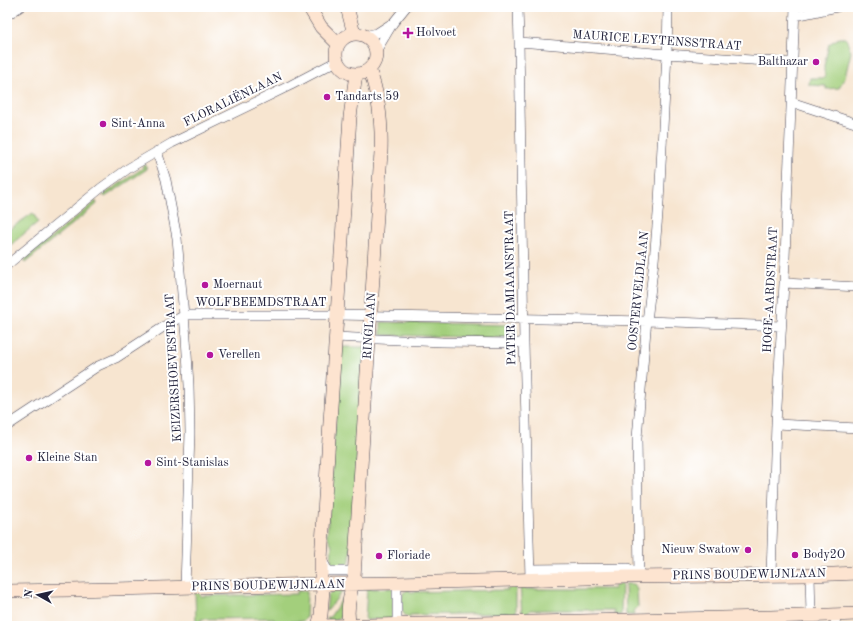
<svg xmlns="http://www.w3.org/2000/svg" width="865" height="633" viewBox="0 0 865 633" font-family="'Old Standard TT',serif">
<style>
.green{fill:#a3cf7c;stroke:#62785c}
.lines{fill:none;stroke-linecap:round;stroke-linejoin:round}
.street-casing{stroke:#423f51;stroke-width:10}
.secondary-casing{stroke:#423f51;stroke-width:14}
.street{stroke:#fff;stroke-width:9}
.secondary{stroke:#fde4d0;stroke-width:13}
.poi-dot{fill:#b5179e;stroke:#fff;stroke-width:1.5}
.labels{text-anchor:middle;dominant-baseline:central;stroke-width:4;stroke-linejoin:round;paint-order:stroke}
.poi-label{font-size:12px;fill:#22223b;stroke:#fff;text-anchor:start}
.street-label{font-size:12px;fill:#22223b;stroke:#fff}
</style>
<rect width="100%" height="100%" fill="#fff"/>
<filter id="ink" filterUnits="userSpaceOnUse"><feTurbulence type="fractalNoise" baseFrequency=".025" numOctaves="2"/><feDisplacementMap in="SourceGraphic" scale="8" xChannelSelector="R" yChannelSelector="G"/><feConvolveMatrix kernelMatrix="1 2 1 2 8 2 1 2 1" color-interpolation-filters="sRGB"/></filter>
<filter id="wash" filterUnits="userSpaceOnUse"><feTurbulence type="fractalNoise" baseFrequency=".012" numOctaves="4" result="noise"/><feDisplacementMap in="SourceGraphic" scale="16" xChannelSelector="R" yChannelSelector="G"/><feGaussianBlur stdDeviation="0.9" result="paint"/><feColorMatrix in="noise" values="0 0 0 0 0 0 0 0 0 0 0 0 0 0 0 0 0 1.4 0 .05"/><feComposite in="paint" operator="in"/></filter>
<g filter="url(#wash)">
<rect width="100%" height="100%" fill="#f7e5d0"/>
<!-- green -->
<path class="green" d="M839 38H846L851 52 845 77 839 88 826 89V86L809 85 810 78H825L824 66 829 44Z
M145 164 147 169 105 197 103 195 143 168 142 166Z
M96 201 97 204 25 263 23 261Z
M33 213 38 222 7 248V231Z
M381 322 513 325C518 328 518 333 515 337L510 338 381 335Z
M341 347H365L350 560 348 564 346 567H333L331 561 332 545 327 536Z
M622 583 621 615H614V610H530L526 617H522L520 585H524V589H614L615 584Z
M625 584H634L637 590 638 607 634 611V615H626Z
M509 586H516V617H509V613L410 615V618C399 615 401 601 403 593L409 589 410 592 508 590Z
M394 588 393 619 365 620 367 589Z
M334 589H340L344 592 341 593 328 610 326 611 328 595Z
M297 591H306L307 592 306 618 303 621 274 622V618L201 619V623H196L195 592H200V596L297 594Z
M344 598C343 611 346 619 329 621L327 618 330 617 342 599Z"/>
</g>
<g filter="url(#ink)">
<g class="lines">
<defs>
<path id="street" d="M518 7 519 42 524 343 530 579
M7 15 20 7
M795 16 837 7
M364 36 377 33 391 24
M519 42 667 54 793 63
M375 53 393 23 406 7
M791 102 858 124
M157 151 166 180 177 238 186 338 189 385 190 433 185 587
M7 265 101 188 129 168 172 143 291 85 337 61
M784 283 858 287
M335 337 442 342 524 343
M776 424 858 428
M7 426 98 366 116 358 168 324 185 315H337L647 321 781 326
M322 560 328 571H350L355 567
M530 569 628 568 639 576
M771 575 776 424 784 283 795 7
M810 575 811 615
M639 576 637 438 646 330 654 261 659 202 667 54 668 7
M397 583V624
M835 626 836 614"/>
<path id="secondary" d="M309 7 321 27 338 44
M347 7 354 34
M336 54a20 20 0 1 1 40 0a20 20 0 1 1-40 0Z
M7 591 71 590 323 584 397 583 626 577 810 575 858 573
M318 626 321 615 323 589V584L321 578V559L350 117 356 74
M318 626 534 622 771 617 858 614
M350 626C347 616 348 606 350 596 351 589 353 583 354 577L381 152C382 123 379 95 369 69"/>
</defs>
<!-- street casing -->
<use href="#street" class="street-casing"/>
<!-- secondary casing -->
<use href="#secondary" class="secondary-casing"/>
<!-- street -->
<use href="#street" class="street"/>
<!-- secondary -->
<use href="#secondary" class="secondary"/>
</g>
</g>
<!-- markers -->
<g class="poi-dot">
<path d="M406 27h4v4h4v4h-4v4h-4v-4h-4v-4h4z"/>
<circle cx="816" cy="62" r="4"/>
<circle cx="327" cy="97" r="4"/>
<circle cx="103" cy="124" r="4"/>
<circle cx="205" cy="285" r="4"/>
<circle cx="210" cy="355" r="4"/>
<circle cx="29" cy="458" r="4"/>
<circle cx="148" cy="463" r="4"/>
<circle cx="748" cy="550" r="4"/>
<circle cx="795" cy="555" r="4"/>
<circle cx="379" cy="556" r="4"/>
</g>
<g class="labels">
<!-- poi labels -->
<g class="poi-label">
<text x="416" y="33">Holvoet</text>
<text x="808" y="62" text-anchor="end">Balthazar</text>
<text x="335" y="97">Tandarts 59</text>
<text x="111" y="124">Sint-Anna</text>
<text x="213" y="285">Moernaut</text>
<text x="218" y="355">Verellen</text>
<text x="37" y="458">Kleine Stan</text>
<text x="156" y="463">Sint-Stanislas</text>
<text x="740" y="550" text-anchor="end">Nieuw Swatow</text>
<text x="803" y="555">Body2O</text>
<text x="387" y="556">Floriade</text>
</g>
<!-- street labels -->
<g class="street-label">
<text transform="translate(657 41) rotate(4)">MAURICE LEYTENSSTRAAT</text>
<text transform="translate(233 100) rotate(-26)">FLORALIËNLAAN</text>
<text transform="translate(511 288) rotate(-91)">PATER DAMIAANSTRAAT</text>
<text transform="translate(771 290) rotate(-87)">HOGE-AARDSTRAAT</text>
<text transform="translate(639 291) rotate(-84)">OOSTERVELDLAAN</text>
<text x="261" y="303">WOLFBEEMDSTRAAT</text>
<text transform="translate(370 326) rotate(-86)">RINGLAAN</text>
<text transform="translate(174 368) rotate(-93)">KEIZERSHOEVESTRAAT</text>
<text transform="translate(749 575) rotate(-1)">PRINS BOUDEWIJNLAAN</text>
<text transform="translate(268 586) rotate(-1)">PRINS BOUDEWIJNLAAN</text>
</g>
</g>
<!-- margin -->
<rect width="865" height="633" fill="none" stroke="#fff" stroke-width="24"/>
<!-- north arrow -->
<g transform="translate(38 595) rotate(278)" stroke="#ffffff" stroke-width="3" paint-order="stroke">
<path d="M0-3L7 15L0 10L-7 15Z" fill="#22223b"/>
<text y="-6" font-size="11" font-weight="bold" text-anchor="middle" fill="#22223b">N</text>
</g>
</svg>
